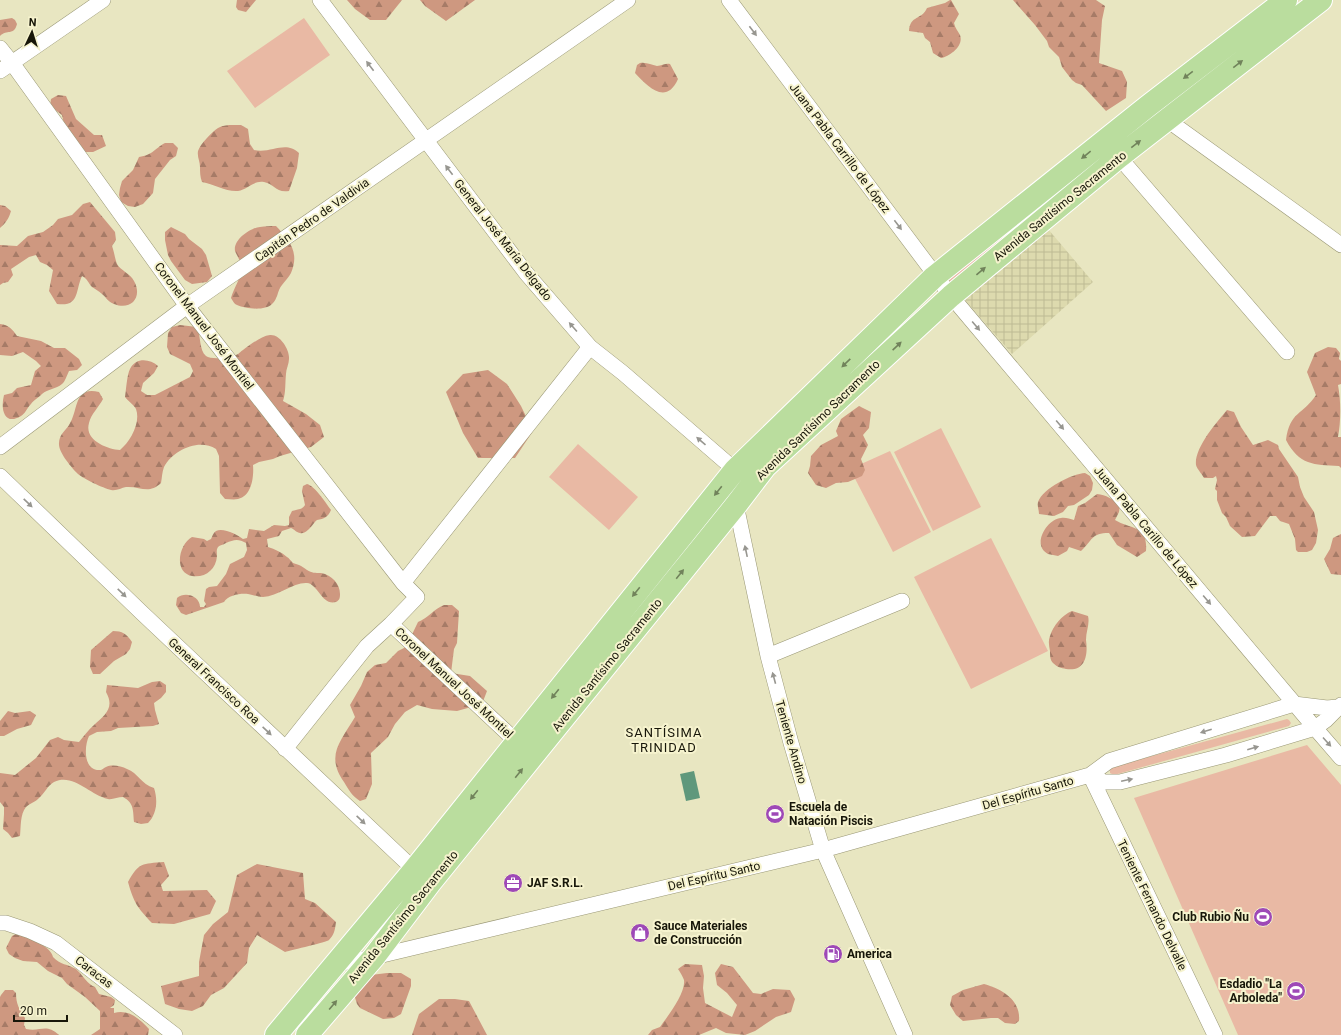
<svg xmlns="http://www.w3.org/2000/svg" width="1341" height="1035" viewBox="0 0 1341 1035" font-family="Roboto,sans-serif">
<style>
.industrial{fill:url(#industrial-grid)}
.grass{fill:#e9b9a4}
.forest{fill:url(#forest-firs)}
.water{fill:#5f987c}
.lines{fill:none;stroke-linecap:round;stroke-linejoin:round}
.minor-casing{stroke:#999775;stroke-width:16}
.primary-casing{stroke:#fff;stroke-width:24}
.minor{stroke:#fff;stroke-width:15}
.primary{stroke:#badd9e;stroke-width:22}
.oneway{fill:#979690}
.oneway2{fill:#71835b}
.labels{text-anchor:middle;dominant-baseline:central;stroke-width:4;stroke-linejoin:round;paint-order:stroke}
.street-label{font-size:12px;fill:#171609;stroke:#f6f3ce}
.poi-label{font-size:12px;font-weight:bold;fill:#171609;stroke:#f6f3ce;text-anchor:start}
.neighbourhood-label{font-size:13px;letter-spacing:1px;fill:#171609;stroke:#f6f3ce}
</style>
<defs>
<pattern id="industrial-grid" width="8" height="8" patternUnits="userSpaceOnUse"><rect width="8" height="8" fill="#dddaae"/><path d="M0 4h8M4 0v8" fill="none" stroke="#bdba94"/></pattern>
<pattern id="forest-firs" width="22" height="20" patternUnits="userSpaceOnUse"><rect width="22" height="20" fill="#ce9880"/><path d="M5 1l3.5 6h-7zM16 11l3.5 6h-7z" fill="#a67b67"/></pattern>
</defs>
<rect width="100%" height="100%" fill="#e8e6c1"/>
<!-- industrial -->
<path class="industrial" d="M1048 229 1093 282 1012 354 966 301 965 296Z"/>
<!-- grass -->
<path class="grass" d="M304 18 330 55 255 108 227 71Z
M1101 154 1104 157 952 281H949V278Z
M941 428 981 507 933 531 894 452Z
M578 444 638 497 609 530 549 477Z
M890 451 931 532 893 552 850 469Z
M991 538 1048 651 971 689 914 577Z
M1287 719 1289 720 1291 723 1289 726 1114 775 1110 773V769L1112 767Z
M1307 745 1341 785V1035H1238L1134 798Z"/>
<!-- forest -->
<path class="forest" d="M237 0H256L246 12 238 10 236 7Z
M347 0H407H402L386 20H370L355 9Z
M420 0H475L446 21 425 6Z
M950 0H951L959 14 954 23C955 28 958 31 960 35 964 46 950 56 941 58L933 53 930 42 925 38 923 33 909 31C910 15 922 20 927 8L945 3Z
M1013 0H1096L1105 6 1102 20 1099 63 1122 71 1127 82 1126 98 1106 111 1082 85 1076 83 1072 80 1062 67 1059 57 1049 47 1047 41 1035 25Z
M12 18 15 20 17 24C14 36 7 29 0 36V20Z
M640 63C647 62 651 65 657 66 662 66 665 63 670 64L678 79C666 106 647 86 635 73L637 65Z
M58 95 66 96 76 119 94 135H102L106 146 93 152H85L65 129 62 115 50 106 51 99Z
M233 125H241L248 129 250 144 254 150C271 154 285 140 299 153L297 168 289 191C275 193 275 184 264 182 254 180 248 189 238 191 226 192 214 184 202 182 200 177 200 172 200 167 200 161 197 157 198 151 200 144 212 132 218 128 223 125 228 125 233 125Z
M165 143H173L178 148 176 156 170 160 155 179 153 193 143 204 135 207 128 206 121 202 119 195 120 188 122 181 133 170 139 157C153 155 154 149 165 143Z
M90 202 115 232 116 240 112 246C114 251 115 259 117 264 121 271 130 273 134 281 143 297 131 311 114 304 108 302 106 297 102 294 99 291 95 289 92 287 88 283 88 279 82 276 75 291 80 307 57 304L49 291 53 270 47 265 40 262 36 255 29 257 11 269 13 275 8 282 3 283 0 285V245L17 246 28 236 43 232 53 225 58 219 72 215 83 204Z
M0 205 5 206 11 211C9 218 6 223 0 228Z
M276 226C289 240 300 252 291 273 289 277 285 281 282 285 277 291 278 299 272 304 265 311 246 309 237 305 234 304 233 301 231 298 234 287 242 278 241 266 241 261 237 256 235 251 233 240 250 228 260 227 265 226 271 226 276 226Z
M171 227 185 234 189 239 202 249 206 255 212 276 207 282 192 284 185 280 171 261 168 255 165 240V232Z
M0 324C9 325 12 329 17 336L41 341 54 348H65L79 359 82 365 77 370 69 371C67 375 65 382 62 384 56 389 48 389 42 394 39 397 33 401 31 404 27 408 25 414 21 416 5 426 0 410 4 395L12 393 17 388 31 385 35 371 41 366 36 361 23 352 12 356 0 355Z
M180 325 197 327C201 336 199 350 206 356 211 360 230 358 236 355 239 354 241 351 243 350 250 345 261 336 270 335 280 334 290 350 289 359 289 364 286 369 286 374 285 383 286 392 283 401L306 414 320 425 324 437 311 447 280 456 273 459 259 462 253 465C254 476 252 496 238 499 234 500 229 499 225 499L220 493 219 456 216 449C199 438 173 450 164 467 162 472 162 478 161 483 148 495 141 486 126 487 121 488 117 491 111 490 103 488 84 479 78 474 72 468 58 452 59 443 59 435 65 431 69 425 79 410 73 386 99 392L103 399C99 407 91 414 89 423 84 440 107 449 120 450 130 442 141 423 136 409 134 405 128 401 125 397 126 391 127 374 130 369 136 357 150 359 158 366L154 373 143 383 141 391 147 395H155L190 377 193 371 190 364 170 354 167 347 168 333 172 327Z
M1328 347 1336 348 1340 353 1339 359 1341 361V384L1338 385C1341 401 1341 421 1338 437H1341V468L1339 466C1314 465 1299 465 1286 440 1290 411 1303 415 1316 395L1307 372 1315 353Z
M488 370 507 384 521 406 533 431 515 458H478L463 433 446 392 463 374Z
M859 406 871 412 869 428 863 435 868 445 861 459 865 470 862 476 848 482 836 483 826 488 816 485 808 473 810 466 811 456 821 445 838 436 836 431 841 419Z
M1227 410 1234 412 1241 427 1253 445 1268 440 1278 445 1279 449 1298 477 1300 487 1304 497 1314 512 1318 530 1316 543 1312 550 1307 552H1298L1296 550 1295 539 1289 524 1280 521 1276 516H1270L1255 536 1242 537 1230 526 1226 517 1222 513 1217 500V491L1215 489 1217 480 1216 476 1213 478H1204C1202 474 1197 469 1196 465 1194 448 1217 422 1227 410Z
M1085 473 1090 476 1093 483 1092 490 1089 495 1074 505 1068 506 1063 512 1054 516 1039 514C1039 510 1037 506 1038 502 1043 488 1072 474 1085 473Z
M307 484C315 486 326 503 331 510 328 517 324 519 317 520 313 523 307 535 300 533 297 533 294 529 291 528L282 531 279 536 267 539 268 547C275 549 281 552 287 557 289 558 291 561 293 563 295 564 297 564 299 565 302 566 304 568 307 570 312 573 315 573 321 573 332 575 340 584 340 594 340 597 340 600 336 602 322 606 318 584 307 583 294 582 278 596 263 597 258 597 254 595 248 594 241 593 228 595 224 602L186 615 181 613 176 605 177 598C185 591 200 596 200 607H204L206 604 204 601 206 589 209 587 217 586 226 574 230 564 244 557 247 550 246 543C238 538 233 540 226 543 223 545 220 545 218 547 216 550 217 553 217 556 216 570 205 578 192 576 173 572 179 544 192 537L204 539 207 541 211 539C212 537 213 533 216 531 223 527 238 535 243 539L247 538 249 529 264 531 274 525 285 526 289 525V517L292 511C298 509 302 510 305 505L302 491 303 486Z
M1097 494C1106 495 1113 499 1120 505L1119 512 1115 520C1131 530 1148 524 1146 551L1137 557 1117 545 1109 533C1091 533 1093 540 1081 551L1069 547 1067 551 1058 556C1055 555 1051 555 1048 554 1031 545 1047 519 1061 518 1065 517 1070 519 1074 520L1078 506 1085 503Z
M1341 534V575L1331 574 1324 559 1330 549 1333 538Z
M444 605H452L459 611 457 643 454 649 451 673 470 676 487 691 482 704 457 711 432 709 417 705 405 712 395 724 388 737 371 753 372 784 366 799 360 801C352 796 349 790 344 782 325 755 341 741 355 717L350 705 361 686 367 672 375 665 386 663 398 651 406 647 418 622C428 618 434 609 444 605Z
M1072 611 1088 616C1090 624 1086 631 1086 640 1088 654 1086 672 1066 669 1061 668 1057 667 1053 663 1050 660 1050 655 1050 651 1049 646 1048 641 1050 636 1053 626 1062 615 1072 611Z
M113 631C122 631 127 634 132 642L130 649 126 654 114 661 100 674H93L90 667 91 650Z
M160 681 166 685V692L161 698 154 703 155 710 159 724 153 726 118 728 111 731 97 732 89 736C84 746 83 772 101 770 102 770 105 767 106 767 112 764 121 766 127 769 138 773 141 784 154 788 158 800 157 814 148 823L141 824 134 822C133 810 134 803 123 797 118 797 112 800 108 799 89 795 74 773 54 782 48 785 44 794 39 798 36 802 30 803 26 807 20 814 21 827 20 836L12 838 8 833 3 829 4 814V807L0 802V773L15 775 36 758 50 740 58 737 64 740 79 742C84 736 88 730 94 725 105 715 115 708 106 692L107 685 138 688 152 682Z
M8 711 15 713 30 711 36 715 31 725 17 729 4 736H0V721Z
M164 862 169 876 161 885 163 891 207 890 216 901 210 914 174 924 152 923C137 907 134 903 128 882 139 862 142 864 164 862Z
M257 864 303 873 305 899 315 903 336 922C335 930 334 935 329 940 327 942 292 950 285 952L257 935 249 948 247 963 224 988 211 995 203 1006 192 1011 179 1009 165 1004 161 986 199 976V962L204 935 213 924 228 912 237 875Z
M16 934C27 936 51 946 53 957 60 965 68 964 76 969 81 973 89 986 95 987L99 994 111 997 115 1000 114 1005 110 1008H114V1013C128 1009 139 1018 149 1029L148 1035H91L100 1029V1011L85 997 67 984 62 978 48 971 37 962 23 961 15 958 9 954 6 948 12 936Z
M685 964 702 965 704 976 703 988 705 1003 732 1017 737 1005 727 993 717 985 715 973 721 964 733 967 753 993 761 994 773 989 790 990 795 999 791 1012 776 1017 755 1031 745 1035 726 1033 716 1028 699 1035H648L652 1030 660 1027C667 1017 686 993 684 980 683 977 680 972 678 969Z
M387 973H401L411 979V986L401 1014 394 1018 383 1019 360 1008 357 1004 352 988 371 975Z
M984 984C1002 989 1021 1000 1019 1021L1015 1024 1005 1023 998 1018H991L963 1021 956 1015 950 1005 952 996 963 990Z
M5 990H13L16 993C16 1004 19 1009 25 1018L24 1025 26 1029C41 1032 46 1023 59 1035H0V997L1 995Z
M439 999H455L469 1001 487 1035H412L419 1014Z"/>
<!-- water -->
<path class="water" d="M694 771 700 798 686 801 680 774Z"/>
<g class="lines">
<defs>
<path id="minor" d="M320 0 526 273 590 347 623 373 742 476
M729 0 951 296 1315 728 1341 758
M0 48 12 63 187 306 403 583 417 597 391 624 367 646 285 749
M0 71 103 0
M1148 106 1341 245
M1113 150 1287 352
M0 447 187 306 628 0
M0 476 141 612 421 876
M736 505 768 656 791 743 823 850 905 1035
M403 583 590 347
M391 624 517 742
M768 656 902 601
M1090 775 1215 1035
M1090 775 1104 782H1120L1226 755 1315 728 1326 720 1341 705
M0 923H6L30 931 56 943 175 1035
M336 964 374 957 823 850 1090 775 1109 761 1294 704 1327 708 1338 707"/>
<path id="primary" d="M276 1035 414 870 735 470 934 277 1148 106 1286 0
M307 1035 374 957 430 883 736 505 765 467 951 296 1119 157 1321 0"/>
</defs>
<!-- minor casing -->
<use href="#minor" class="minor-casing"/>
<!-- primary casing -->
<use href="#primary" class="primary-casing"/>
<!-- minor -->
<use href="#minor" class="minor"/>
<!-- primary -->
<use href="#primary" class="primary"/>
</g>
<!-- one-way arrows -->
<defs><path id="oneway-solid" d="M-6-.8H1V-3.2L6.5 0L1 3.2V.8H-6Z"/></defs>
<g class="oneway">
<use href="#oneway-solid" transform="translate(753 31) rotate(53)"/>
<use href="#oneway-solid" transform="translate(370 66) rotate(-127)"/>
<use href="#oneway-solid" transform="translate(449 170) rotate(-127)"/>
<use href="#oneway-solid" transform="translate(898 225) rotate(53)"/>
<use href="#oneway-solid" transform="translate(976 326) rotate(50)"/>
<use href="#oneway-solid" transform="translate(573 327) rotate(-131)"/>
<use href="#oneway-solid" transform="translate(1060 425) rotate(50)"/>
<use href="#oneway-solid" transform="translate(701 441) rotate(-139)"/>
<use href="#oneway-solid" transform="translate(28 503) rotate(44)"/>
<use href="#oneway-solid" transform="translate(746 551) rotate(-102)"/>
<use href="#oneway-solid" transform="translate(122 593) rotate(44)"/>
<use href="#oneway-solid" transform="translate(1207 600) rotate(50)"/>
<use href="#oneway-solid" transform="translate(774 678) rotate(-105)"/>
<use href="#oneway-solid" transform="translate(267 731) rotate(43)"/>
<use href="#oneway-solid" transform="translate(1206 731) rotate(163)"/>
<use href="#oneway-solid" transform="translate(1327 742) rotate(48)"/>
<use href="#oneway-solid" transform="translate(1253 748) rotate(-16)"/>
<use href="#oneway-solid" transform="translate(1127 780) rotate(-12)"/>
<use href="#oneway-solid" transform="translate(361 820) rotate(43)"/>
</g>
<g class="oneway2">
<use href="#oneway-solid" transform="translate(1238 64) rotate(-38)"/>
<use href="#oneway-solid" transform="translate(1188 75) rotate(143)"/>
<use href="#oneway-solid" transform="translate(1136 144) rotate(-38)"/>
<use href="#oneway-solid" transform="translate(1086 155) rotate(141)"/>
<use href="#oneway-solid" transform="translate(981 271) rotate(-40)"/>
<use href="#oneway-solid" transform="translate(897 346) rotate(-43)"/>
<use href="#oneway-solid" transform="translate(846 363) rotate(136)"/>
<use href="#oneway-solid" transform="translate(718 491) rotate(129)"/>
<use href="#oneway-solid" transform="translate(680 574) rotate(-51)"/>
<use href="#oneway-solid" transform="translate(636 592) rotate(129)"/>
<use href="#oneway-solid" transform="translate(555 694) rotate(129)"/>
<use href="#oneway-solid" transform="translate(519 773) rotate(-51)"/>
<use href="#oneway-solid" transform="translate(474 795) rotate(129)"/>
<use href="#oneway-solid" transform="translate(333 1005) rotate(-50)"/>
</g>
<!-- icons -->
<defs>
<symbol id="stadium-disc" viewBox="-11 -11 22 22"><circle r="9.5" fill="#9e49b7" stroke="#f6f3ce"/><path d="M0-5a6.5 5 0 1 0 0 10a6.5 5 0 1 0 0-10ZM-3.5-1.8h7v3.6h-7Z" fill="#fff"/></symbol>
<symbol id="office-disc" viewBox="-11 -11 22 22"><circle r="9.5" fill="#9e49b7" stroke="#f6f3ce"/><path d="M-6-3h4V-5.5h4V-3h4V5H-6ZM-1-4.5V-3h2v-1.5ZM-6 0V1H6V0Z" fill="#fff"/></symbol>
<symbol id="shop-disc" viewBox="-11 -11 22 22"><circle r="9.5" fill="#9e49b7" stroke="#f6f3ce"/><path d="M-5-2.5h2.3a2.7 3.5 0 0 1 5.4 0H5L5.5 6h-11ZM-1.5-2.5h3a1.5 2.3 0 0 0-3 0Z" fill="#fff"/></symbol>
<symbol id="fuel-disc" viewBox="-11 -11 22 22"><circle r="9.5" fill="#9e49b7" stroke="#f6f3ce"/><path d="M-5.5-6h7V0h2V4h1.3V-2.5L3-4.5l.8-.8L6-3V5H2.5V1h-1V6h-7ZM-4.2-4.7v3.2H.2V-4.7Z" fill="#fff"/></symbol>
</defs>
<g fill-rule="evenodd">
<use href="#stadium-disc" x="764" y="803" width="22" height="22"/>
<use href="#office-disc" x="502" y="872" width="22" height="22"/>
<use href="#stadium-disc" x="1252" y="906" width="22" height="22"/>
<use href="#shop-disc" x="629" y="922" width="22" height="22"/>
<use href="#fuel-disc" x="822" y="943" width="22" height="22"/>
<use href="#stadium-disc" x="1285" y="980" width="22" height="22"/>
</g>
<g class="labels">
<!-- street labels -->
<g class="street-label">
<text transform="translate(840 148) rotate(53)">Juana Pabla Carrillo de López</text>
<text transform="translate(1060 206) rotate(-39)">Avenida Santísimo Sacramento</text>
<text transform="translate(312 220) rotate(-35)">Capitán Pedro de Valdivia</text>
<text transform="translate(503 240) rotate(52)">General José María Delgado</text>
<text transform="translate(204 326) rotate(53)">Coronel Manuel José Montiel</text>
<text transform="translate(818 420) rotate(-44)">Avenida Santísimo Sacramento</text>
<text transform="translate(1146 527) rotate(50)">Juana Pabla Carillo de López</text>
<text transform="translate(607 665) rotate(-51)">Avenida Santísimo Sacramento</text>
<text transform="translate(214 681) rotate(43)">General Francisco Roa</text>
<text transform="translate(454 683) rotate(43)">Coronel Manuel José Montiel</text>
<text transform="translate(791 742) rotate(74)">Teniente Andino</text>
<text transform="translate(1028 793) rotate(-16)">Del Espíritu Santo</text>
<text transform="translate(714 876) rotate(-13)">Del Espíritu Santo</text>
<text transform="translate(1152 905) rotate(64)">Teniente Fernando Delvalle</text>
<text transform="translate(403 917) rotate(-51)">Avenida Santísimo Sacramento</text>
<text transform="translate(94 972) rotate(38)">Caracas</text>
</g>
<!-- poi labels -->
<g class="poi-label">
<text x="789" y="807">Escuela de<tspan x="789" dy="14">Natación Piscis</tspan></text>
<text x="527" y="883">JAF S.R.L.</text>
<text x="1249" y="917" text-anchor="end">Club Rubio Ñu</text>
<text x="654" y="926">Sauce Materiales<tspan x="654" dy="14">de Construcción</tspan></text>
<text x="847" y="954">America</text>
<text x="1282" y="984" text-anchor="end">Esdadio "La<tspan x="1282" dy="14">Arboleda"</tspan></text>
</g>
<!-- neighbourhood labels -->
<g class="neighbourhood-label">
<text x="664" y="732">SANTÍSIMA<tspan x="664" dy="15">TRINIDAD</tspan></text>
</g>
</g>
<!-- north arrow -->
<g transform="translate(32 32) rotate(4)" stroke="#f6f3ce" stroke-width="3" paint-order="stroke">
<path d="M0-3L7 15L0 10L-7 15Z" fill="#171609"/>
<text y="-6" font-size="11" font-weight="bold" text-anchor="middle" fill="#171609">N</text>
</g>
<!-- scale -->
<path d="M14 1015v6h53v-6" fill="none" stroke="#171609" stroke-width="2"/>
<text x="20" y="1015" font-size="12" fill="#171609" stroke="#f6f3ce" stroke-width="3" paint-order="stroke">20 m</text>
</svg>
